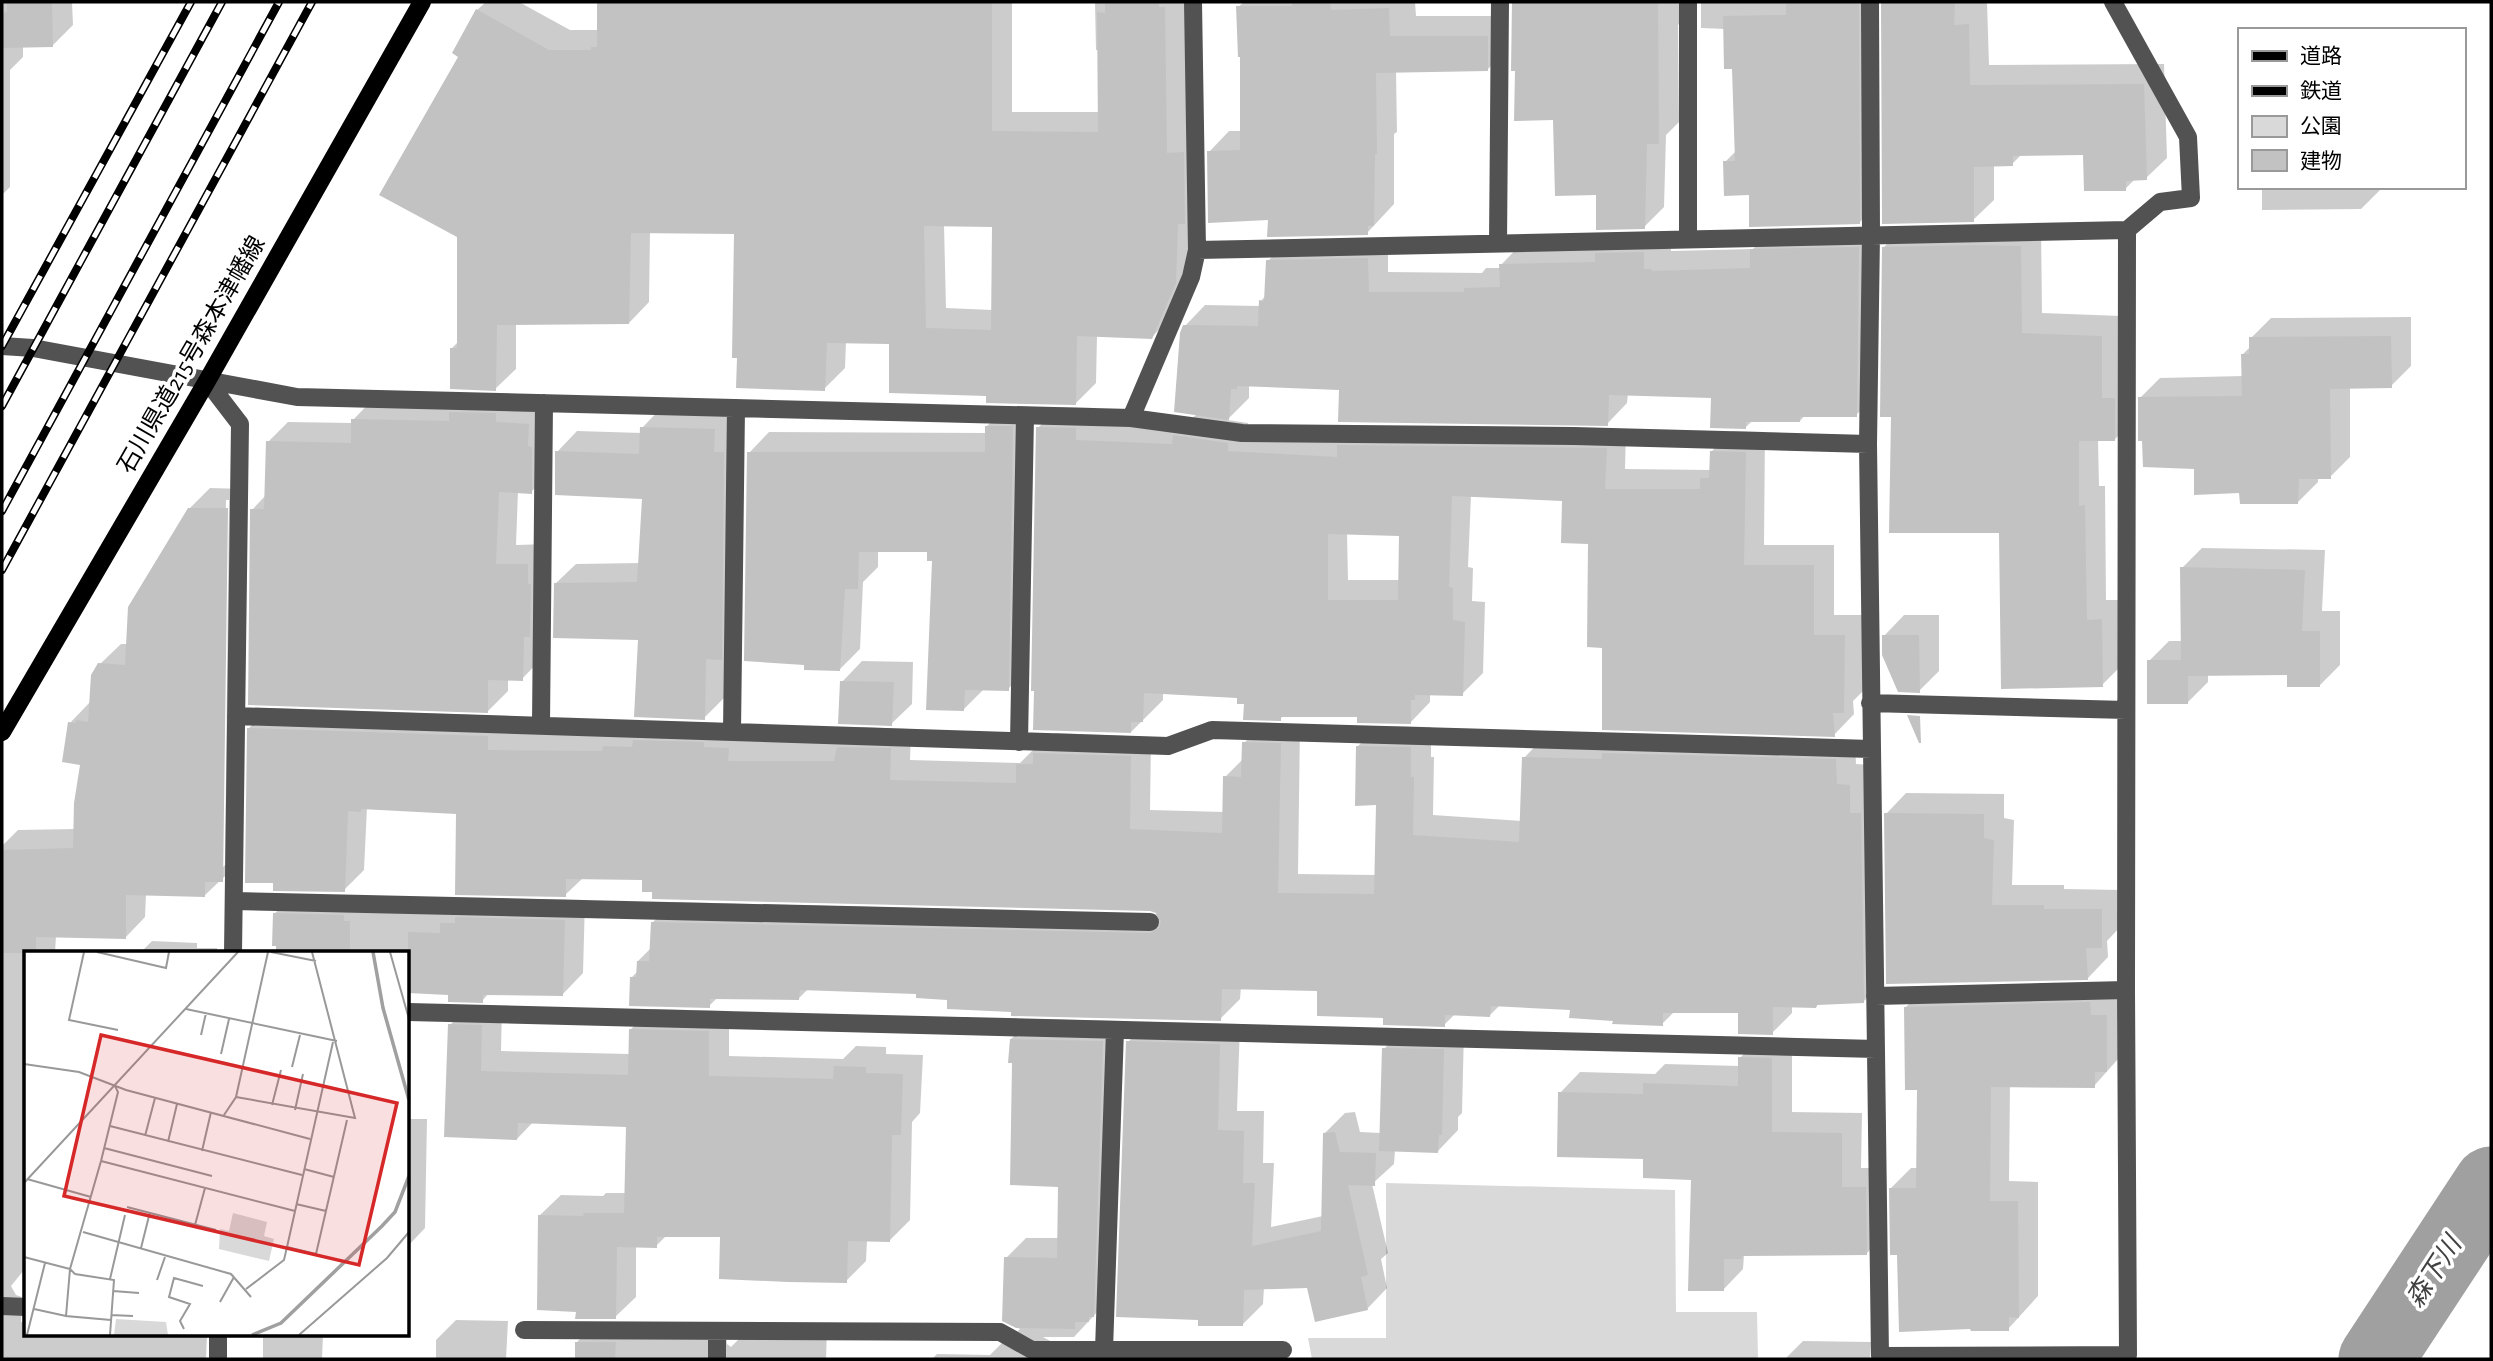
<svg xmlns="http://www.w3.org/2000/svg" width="2493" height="1361" viewBox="0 0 2493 1361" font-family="'Alegreya Sans','Noto Sans JP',sans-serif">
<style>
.green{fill:#d9d9d9}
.shadow{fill:#0003;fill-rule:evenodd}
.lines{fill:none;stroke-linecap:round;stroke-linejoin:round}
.river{stroke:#a0a0a0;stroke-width:75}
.building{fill:#c2c2c2;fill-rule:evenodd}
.minor{stroke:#525252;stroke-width:18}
.major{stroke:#000;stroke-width:18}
.rail-casing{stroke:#000;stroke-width:8}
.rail{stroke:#fff;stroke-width:5;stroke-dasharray:16;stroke-linecap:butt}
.labels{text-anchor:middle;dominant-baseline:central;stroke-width:7;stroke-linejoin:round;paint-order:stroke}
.street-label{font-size:24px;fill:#000;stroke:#fff}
.water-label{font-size:26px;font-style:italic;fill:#414141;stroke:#fff}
.inset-river{fill:none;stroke:#a0a0a0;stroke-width:3.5}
.inset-road{fill:none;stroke:#999;stroke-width:2}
.view{fill:#d62828;fill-opacity:0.15;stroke:#d62828;stroke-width:3.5}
.inset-edge{fill:none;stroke:#000;stroke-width:3.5}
</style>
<rect width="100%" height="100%" fill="#fff"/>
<!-- green -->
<path class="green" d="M1386 1183 1675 1190 1676 1312H1757L1758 1359H1312L1308 1338H1386Z"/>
<!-- shadow -->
<path class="shadow" d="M2 2H72L73 25 53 45 23 46V57L10 70V187L2 195Z
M486 2H519L570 30H598L599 2H1012V112H1099V50H1096L1095 2H1187L1196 262 1172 316 1152 337 1097 335 1096 383 1076 403 988 394 891 342 846 341 845 368 824 389 736 232H650L649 302 629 323 516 324V369L495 389 452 348 459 341 461 56 477 10ZM944 225H994L993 310 946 308Z
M1244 2H1415L1416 16H1508V49L1487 70 1396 71 1397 132 1394 134V204L1367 233 1270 219 1209 152 1229 131H1241L1242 55 1238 7Z
M1514 2H1614L1616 8 1617 2H1696V7L1678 25 1679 122 1666 135 1664 207 1644 227 1598 193 1554 119 1515 34Z
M1701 2H1878L1879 202 1859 223 1751 193 1725 162 1736 151 1734 67 1725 29 1701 28Z
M1883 2H1987L1989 65 2164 64 2167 158 2146 178 2135 179 2125 189 2085 153 2022 154 2012 164H1994V200L1973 220 1884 222Z
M2262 187H2382V188L2361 209 2262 210Z
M2041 226 2042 313 2121 316 2135 419 2115 439H2098L2099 486H2105L2106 600H2122V665L2102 685 2001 532 1893 415 1884 247 1904 227Z
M1879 228 1877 395 1856 415H1805L1800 421H1752L1745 428 1712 396 1628 393 1627 403 1607 424 1340 388 1249 385V398L1227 420 1248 423 1247 432 1360 426 1626 429 1625 469 1711 470V452L1732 431 1765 432 1764 545H1834V615H1865L1863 691 1853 701 1854 714 1834 735 1604 646 1590 542 1564 499 1471 495 1468 567 1473 568 1472 601 1485 602 1483 673 1462 694 1430 693V702L1410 723 1359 715H1284L1280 719 1246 702 1239 696 1163 692V700L1131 732 1038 428 1058 407 1096 408V420L1186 424 1197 414 1185 326 1205 305 1260 306 1261 301 1266 295 1268 261 1288 240 1388 238V272L1482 273 1486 268H1501V265L1521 244 1664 232 1663 249H1671V251L1753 249 1772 230ZM1347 533 1401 535 1400 580H1348Z
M2411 317V366L2391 386 2350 387V457L2330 477H2318V482L2298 502 2240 492 2195 467 2140 398 2160 378 2243 376 2242 355 2251 346V338L2271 318Z
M472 393 516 394V402L549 404 551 472 531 492 518 491 516 545 547 544 542 658 522 679H508V691L488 711 252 510 266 495 268 442 288 422 353 423V420L373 399 463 402Z
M1007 406 1033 407 1028 669 1008 689H984L963 710 934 559 929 550H878V567L863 582 860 649 839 670 749 453 769 432 987 433V426Z
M662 407 735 409 724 698 704 718 639 638 555 584 576 564 640 563 644 497 557 452 577 431 642 433V428Z
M210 488 247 489 242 860 204 896 146 894 145 917 125 938 56 936 55 953H26V1270H24L11 1286 16 1295 22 1297 21 1322H26V1335H207L206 1359H208H2V846L18 830 75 829 82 764 70 723 91 701 100 664 121 644H128L189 509ZM226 500H229L225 865 221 869Z
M2202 548 2325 550 2322 611H2340V665L2319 686 2289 674H2208V682L2188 702 2149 661 2169 641H2183L2182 568Z
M1904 615H1939V671L1919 691 1884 636Z
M862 661 913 662 912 704 891 724 842 682Z
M269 708 508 716V730L648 727 655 721 724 723 845 742 859 727 911 729 910 760 1020 763 1038 745H1044L1055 733 1151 737 1150 810 1224 812 1225 777 1244 758V743L1264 723 1300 724 1298 874 1376 875 1377 804 1358 746 1378 726 1431 727V757H1434L1433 815 1522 821 1524 758 1544 737 1618 739 1624 733 1855 740 1856 764 1870 765 1884 981 1863 1002 1819 1003 1816 1007 1792 1006V1013L1772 1033 1740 1012 1675 1011 1662 1024 1615 1019 1571 1008 1500 1005 1489 1016 1455 1014 1444 1025 1385 1017 1319 990 1241 987 1240 999 1220 1019 1013 1010 918 993 808 989 799 998 718 997 709 1006 631 978 638 971V961L651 948 652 923 673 902 1162 914 1151 909 654 890 644 878H583L565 895 458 813 367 807 364 870 344 890 249 728Z
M1906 793 2004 794V818L2014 820 2012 885H2064V889L2122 890 2121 926 2107 941 2108 957 2088 978 1888 983 1886 814Z
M295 894 471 904 477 898 585 900 583 973 563 994 489 993 482 1001 450 993 408 992V953H283L274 914Z
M152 941 197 943V948H217V953H140Z
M1926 987 2127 995 2126 1050 2094 1086 2010 1085 2009 1181 2038 1182V1296L2008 1329 1898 1253 1891 1188 1911 1168H1918V1088L1906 1007Z
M470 1005 502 1006 501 1051 630 1054V1030L651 1009 729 1011V1056L843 1059 856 1046 886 1047V1054L923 1055 920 1113 912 1122 910 1220 889 1241 867 1240 866 1261 846 1281 722 1235H667L656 1246H636V1297L615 1317 577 1310 540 1215 561 1195 603 1196 606 1193H626L628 1125 534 1121 517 1139 450 1025Z
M1032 1019 1123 1021 1113 1295 1074 1337H1043L1052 1342H1094V1359H932L937 1354 990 1355 1007 1338H1011L1020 1329 1004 1320 1006 1258 1026 1238H1059L1060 1185 1014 1062 1011 1039Z
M1148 1022 1240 1024 1237 1111H1264L1263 1163H1274L1271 1227 1323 1216 1324 1134 1345 1113 1355 1112 1360 1132 1381 1133 1384 1049 1404 1028 1464 1030 1462 1113 1458 1117V1130L1438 1151 1395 1150 1394 1164 1372 1184 1388 1253 1381 1259 1387 1288 1367 1309 1309 1286 1264 1287 1263 1304 1243 1324 1128 1042Z
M1760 1037 1792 1038V1112L1862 1113 1861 1168H1886L1887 1233 1867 1253 1744 1255 1743 1269 1723 1290 1692 1178 1645 1158 1560 1093 1580 1072 1655 1074 1665 1064 1740 1066V1058Z
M408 1119H427L425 1228 408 1246Z
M456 1320 508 1321 506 1359H436V1340Z
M597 1322 725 1327 727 1344 731 1347 750 1328 827 1329 826 1359H850H577V1342Z
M263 1335H323L322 1359H263Z
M1803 1341 1871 1342 1870 1359H1785Z"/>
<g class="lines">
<!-- river -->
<path class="river" d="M2376 1359 2491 1184"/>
</g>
<!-- building -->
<path class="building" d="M7 2H52L53 47 2 48V13L7 12Z
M597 2H992V131L1098 132 1097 12 1105 13V2H1159V7H1165L1167 153 1184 152 1185 224H1178L1176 283 1152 339 1077 336 1076 405 986 403V396L889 393V344L827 343 825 391 736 388 737 358H732L734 234 631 233 629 324 497 325 496 391 450 389V348H457V237L379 195 458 57 452 53 476 9 549 50H591V47H597ZM924 226 992 227 991 330 926 328Z
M1292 2H1330L1331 10 1389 8 1390 36H1488V71L1376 73 1377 154H1375L1374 226H1368V235L1267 237 1268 220 1208 223 1207 151 1240 150V57H1238L1236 6H1292Z
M1512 2H1658L1659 144H1647L1645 229 1596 230V195L1555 196 1553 120 1514 121 1515 71H1511Z
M1786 2H1859L1860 224 1749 227V195L1724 196 1723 161H1735L1732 69H1724L1723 16 1786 15Z
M1881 2H1955L1954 25 1969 24 1970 85 2144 84 2147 180 2126 181V191H2084L2083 155 2013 156V166L1974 167V222L1882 224Z
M1974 245 2021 246 2022 333 2102 336V398H2115V441H2079V506L2085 505 2087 620 2102 619 2103 687 2001 689 1999 533H1889L1891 417H1880L1882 247Z
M1859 247 1857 417H1800V422H1746V429L1710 428 1711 398 1609 395 1608 426 1338 422 1339 390 1237 386V389H1231L1229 420 1174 412 1180 333 1183 325 1258 326 1259 300 1264 301 1266 260 1368 258 1369 292H1464V288L1500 287 1499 264 1595 262V253L1644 252V269H1651L1652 271 1750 268V249Z
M2391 336 2392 388 2330 389 2331 479H2299L2298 504H2240L2239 493 2194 495V469L2143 467 2142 441H2138V397L2242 396 2241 354H2249V337Z
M449 412 496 413V422L529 424 528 446 532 447V494L499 492 496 564H528V584H531L530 637H524L523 681 488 680V713L248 705 250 509H264L266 441 351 443V419L449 421Z
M985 426H1013L1009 691 965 690 964 711 926 710 932 561H927V552H859L858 589H845L840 671 804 670V665L744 661 747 452H985Z
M640 427 715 429 714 452H724L722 660 706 659 705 720 634 717 638 640 553 638 554 583 637 582 642 499 555 495V451L639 454Z
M1036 427 1076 428V440L1172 444 1173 435 1228 443V451L1337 457V445L1607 448 1605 489H1700V478H1709L1710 451 1746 452 1744 565H1814V635H1845L1844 713H1833L1835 737 1602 730V648L1587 647 1588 544 1561 543 1562 501 1452 496 1449 587 1453 588V620L1465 622 1463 696 1415 695V700H1411V724L1357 723V717H1281V721L1243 720 1244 704H1237V698L1144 693 1143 722H1131V733L1033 730 1034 691H1031ZM1328 534 1399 536 1398 600H1328Z
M188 508H228L223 882H205V897L126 895V939L36 937V953H2V850L73 848 74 803 80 765 62 762 68 722 76 723V720L88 722 91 675 98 663 125 665 128 607Z
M2180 567 2305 570 2302 631H2320V687H2287V675L2188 676V704H2147V660H2181Z
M1882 635H1919L1920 693 1898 692 1882 655Z
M840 681 894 682 892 726 838 724Z
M1907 715 1920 716 1921 743H1919Z
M247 728 488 736V750L602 751 603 746 632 747 633 740 704 742V747L729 748 728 761H834L837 747 891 748 890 780 1016 783V764H1033V753L1131 756 1130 829 1222 833 1223 776 1241 777 1242 742 1281 743 1278 893 1374 894 1376 805 1355 806 1356 746 1411 747V777H1414L1413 835 1519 842 1522 757 1602 759V753L1836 759 1837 784 1850 785V813H1861L1864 1003 1817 1005 1816 1008 1773 1007V1035L1738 1034V1013H1663V1026L1612 1024 1613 1021 1569 1018 1570 1010 1491 1006 1490 1017 1445 1015V1027L1383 1025V1018L1317 1016V991L1222 989 1221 1021 1011 1016V1012L947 1009V1000L916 998V994L800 990 799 1000 710 999V1008L629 1006 630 977H636L637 961H649L651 922 1150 933 1159 928 1161 922 1156 913 1150 911 652 899V892H642V880L566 879V897L455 895 456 814 361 809V812L348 811 345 892 273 891V883H245Z
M1884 813 1984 814V838L1994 840 1992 905H2044V909H2102V948H2086L2088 980 1886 984Z
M273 913 344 915V921H350V953H281V950H276V946H272Z
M455 917 565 920 563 996 483 995V1003L448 1002V995L408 993V932L440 933V923H455Z
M2090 1002 2091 1015H2107V1072H2095V1088L1991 1087 1990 1201H2018L2019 1318 2009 1317V1331H1971L1970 1329 1899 1332 1897 1255H1890L1889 1188H1916L1917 1090H1905L1904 1007Z
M448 1024 482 1025 481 1071 628 1075 629 1029 709 1031V1076L833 1079 834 1066 866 1067V1073L903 1074 901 1135H892L890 1242 848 1241 847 1283 788 1282 719 1279 720 1237H657V1248L617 1247 616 1319H575L576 1312 537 1310 538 1215 583 1216 584 1213H624L626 1127 518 1123 517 1140 444 1137Z
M1010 1039 1103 1041 1094 1317H1089V1322H1075V1329L1016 1328 1002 1321 1004 1257 1057 1258 1058 1187 1010 1185 1012 1063H1008Z
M1126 1041 1220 1044 1218 1130 1244 1131 1243 1183H1255L1252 1246 1321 1231 1323 1133 1335 1132 1340 1152 1376 1153 1375 1186 1348 1185 1368 1275 1361 1277 1368 1310 1315 1322 1307 1288 1244 1290 1243 1326H1198V1320L1116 1317Z
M1382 1048 1444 1049 1442 1135H1439L1438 1153 1379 1151Z
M1738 1057 1772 1058V1132L1842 1133V1187H1866L1867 1255 1742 1256V1259H1724V1291H1688L1691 1180 1643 1178V1159L1557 1157 1558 1092 1643 1094V1083L1738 1086Z
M575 1342H616L615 1359H575Z"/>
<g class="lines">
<!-- minor -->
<path class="minor" d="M1870 2 1871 235 1868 444 1880 1356 2128 1355 2126 990 2127 230
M1688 239V2
M1498 243 1500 2
M1197 250 2127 230 2160 202 2191 198 2188 137 2113 2
M2 346 33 348 297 397 1131 418 1242 433 1574 436 1868 444
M207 381 240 424 233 953
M1131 418 1191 277 1197 250 1193 2
M1870 703 2126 710
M236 716 1168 746 1212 730 1871 749
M541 725 544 403
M732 732 736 408
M1019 742 1025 416
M234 901 1150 922
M1875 996 2126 990
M408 1012 1876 1049
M2 1306 26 1307
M524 1330 1000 1332 1032 1350H1283
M218 1335V1359
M1104 1350 1115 1030
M717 1359V1331"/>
<!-- major -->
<path class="major" d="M2 732 207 381 422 2"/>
<defs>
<path id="rail" d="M2 346 191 2
M2 406 222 2
M2 511 279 2
M2 570 312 2"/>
</defs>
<!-- rail casing -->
<use href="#rail" class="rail-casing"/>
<!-- rail -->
<use href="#rail" class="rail"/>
</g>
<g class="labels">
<!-- street labels -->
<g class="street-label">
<text transform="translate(192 355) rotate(-60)">石川県道215号森本津幡線</text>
</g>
<!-- water labels -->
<g class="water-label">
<text transform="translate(2434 1272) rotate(-57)">森下川</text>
</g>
</g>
<!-- overview -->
<g transform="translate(24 951)">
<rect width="385" height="385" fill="#fff"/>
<path d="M209 262 243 271 240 285 250 288 245 310 195 298 196 278 205 280ZM92 368 142 371 144 384H90Z" fill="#d9d9d9"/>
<path class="inset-river" d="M349 1 359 57 385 149M228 384 257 372 358 275 371 261 385 225"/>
<path class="inset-road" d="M60 1 45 69 94 79M73 1 142 17 145 1M247 1 292 10M366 1 385 68M162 58 313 90M177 84 182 62M309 91 263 296 292 303 323 169M197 103 205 68M0 113 55 121 102 139 286 188M268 116 276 84M212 146 331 167 288 1M248 154 257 119M271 159 279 123M200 164 212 146 244 1M86 175 278 224M121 185 131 147M144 191 153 153M80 197 188 225M178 200 187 161M77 210 271 260M280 218 310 226M3 228 67 246M0 232 214 1M272 253 302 260M103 256 192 279M171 274 181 237M59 281 207 323 227 346M117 297 126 261M0 306 46 318 42 365 87 369M86 328 101 264M133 329 141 306M222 338 260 309 263 296M89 340 115 342M196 351 210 326M10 358 42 365M87 364 109 365M160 378 156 370 166 353 145 346 150 327 179 335M3 384 21 312M86 384 90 329 51 323 46 318 77 210 94 141 91 135M275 384 363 307 385 281"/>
<path class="view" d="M77 84 373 152 335 314 40 245Z"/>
<rect width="385" height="385" class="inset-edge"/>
</g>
<!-- border -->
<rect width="2493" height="1361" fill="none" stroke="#000000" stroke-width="7"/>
<!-- legend -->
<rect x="2238" y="28" width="228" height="161" fill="#ffffff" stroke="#999999" stroke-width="2"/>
<rect x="2252" y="51" width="35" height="10" fill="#000000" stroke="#999999" stroke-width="2"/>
<text x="2300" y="63" font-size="21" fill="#000000">道路</text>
<rect x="2252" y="86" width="35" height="10" fill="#000000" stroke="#999999" stroke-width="2"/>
<text x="2300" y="98" font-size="21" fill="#000000">鉄道</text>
<rect x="2252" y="116" width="35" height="21" fill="#d9d9d9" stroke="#999999" stroke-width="2"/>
<text x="2300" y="133" font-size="21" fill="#000000">公園</text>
<rect x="2252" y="150" width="35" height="21" fill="#c2c2c2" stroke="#999999" stroke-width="2"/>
<text x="2300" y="168" font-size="21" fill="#000000">建物</text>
</svg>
